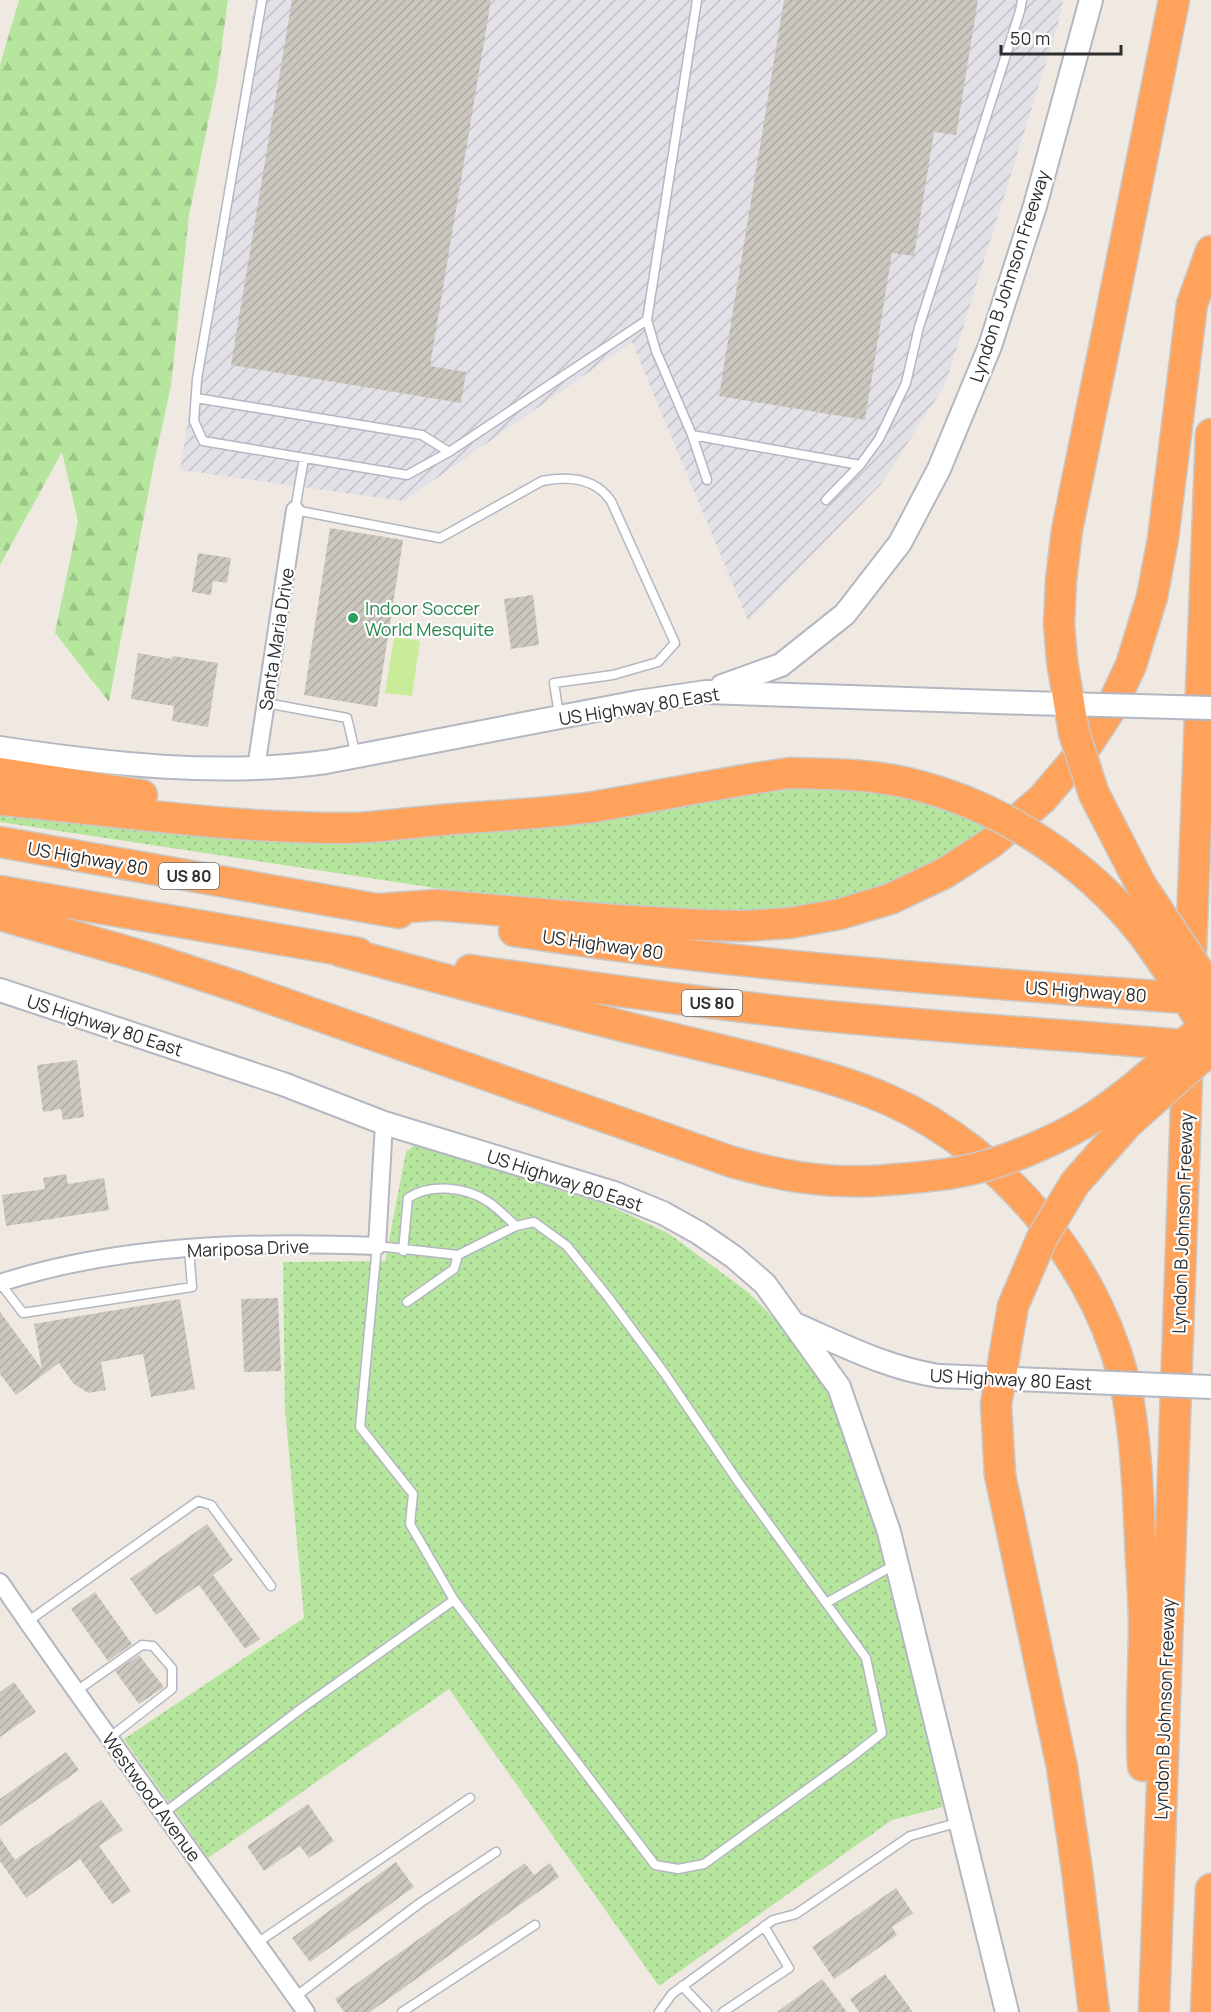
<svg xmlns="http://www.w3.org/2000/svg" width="1211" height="2012" viewBox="0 0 1211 2012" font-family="Manrope,sans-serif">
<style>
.industrial{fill:url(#industrial-furrows)}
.grass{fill:url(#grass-dots)}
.forest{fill:url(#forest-firs)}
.pitch{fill:#c9ec9a}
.building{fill:url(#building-hatch)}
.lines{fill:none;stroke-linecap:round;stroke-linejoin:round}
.lane-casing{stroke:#b4b7c1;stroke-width:11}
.street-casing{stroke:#b4b7c1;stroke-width:20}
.secondary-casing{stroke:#b4b7c1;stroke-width:26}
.highway-casing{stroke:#c9c9c9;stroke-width:33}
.lane{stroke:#fff;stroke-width:8}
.street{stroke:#fff;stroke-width:16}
.secondary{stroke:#fff;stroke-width:22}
.highway{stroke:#ffa35c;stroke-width:30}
.secondary-bridge-casing{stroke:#b4b7c1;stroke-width:26;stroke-linecap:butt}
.highway-bridge-casing{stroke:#c9c9c9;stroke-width:33;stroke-linecap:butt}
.secondary-bridge{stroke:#fff;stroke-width:22}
.highway-bridge{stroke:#ffa35c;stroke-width:30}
.leisure-dot{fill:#2e9e5b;stroke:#fff;stroke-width:2}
.labels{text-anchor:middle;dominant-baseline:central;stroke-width:4.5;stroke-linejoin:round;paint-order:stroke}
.shield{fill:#fff;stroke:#6d6d6d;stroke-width:1.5}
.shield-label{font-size:16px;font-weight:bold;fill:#2e2e2e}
.street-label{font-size:18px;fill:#2e2e2e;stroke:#fff}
.leisure-label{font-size:18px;fill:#27864d;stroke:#fff;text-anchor:start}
</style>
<defs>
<pattern id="industrial-furrows" width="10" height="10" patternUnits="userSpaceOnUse" patternTransform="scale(1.5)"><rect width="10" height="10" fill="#e3e1e8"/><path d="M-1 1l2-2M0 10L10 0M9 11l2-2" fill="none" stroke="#c3c1c7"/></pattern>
<pattern id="grass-dots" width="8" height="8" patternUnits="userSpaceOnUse" patternTransform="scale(1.5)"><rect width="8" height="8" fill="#b6e59e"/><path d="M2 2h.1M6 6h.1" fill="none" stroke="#9dc588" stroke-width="1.8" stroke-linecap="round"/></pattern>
<pattern id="forest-firs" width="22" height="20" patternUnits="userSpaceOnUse" patternTransform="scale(1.5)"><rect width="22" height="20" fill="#b6e59e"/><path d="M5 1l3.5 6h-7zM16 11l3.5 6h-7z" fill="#9dc588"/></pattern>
<pattern id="building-hatch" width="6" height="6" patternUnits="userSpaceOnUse" patternTransform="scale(1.5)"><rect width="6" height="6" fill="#cbc7bf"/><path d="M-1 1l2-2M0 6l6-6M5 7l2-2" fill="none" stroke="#afaba4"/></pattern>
</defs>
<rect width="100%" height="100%" fill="#efe9e1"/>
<!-- industrial -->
<path class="industrial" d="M255 0H1063L1058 24 945 385 881 484 748 621 632 342 404 501 180 470Z"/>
<!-- grass -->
<path class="grass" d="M780 782 913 794 995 827 952 859 883 891 822 908 680 914 501 898 0 822V809L177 827Z
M414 1145 608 1205 668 1233 749 1293 795 1340 825 1387 863 1477 884 1554 943 1807 892 1820 659 1986 449 1689 208 1858 124 1739 304 1618 285 1409 283 1262 385 1261 406 1152Z"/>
<!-- forest -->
<path class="forest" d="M19 0H228L217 80 189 215 171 386 154 463 109 702 55 633 78 521 62 452 0 565V65Z"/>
<!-- pitch -->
<path class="pitch" d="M394 637 420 641 412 696 385 693Z"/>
<!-- building -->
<path class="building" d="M292 0H491L430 366 466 372 461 403 231 365Z
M784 0H978L956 135 934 132 914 256 892 253 865 420 719 396Z
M330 528 403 540 377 707 304 695Z
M198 553 231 558 227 583 213 581 211 595 192 592Z
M533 595 539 645 511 649 504 599Z
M138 653 172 659 173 656 218 663 208 727 172 721 174 706 131 699Z
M77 1060 84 1117 63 1120 61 1109 43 1112 37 1065Z
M66 1174 68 1184 104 1178 109 1210 6 1226 2 1195 45 1189 43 1178Z
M278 1298 281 1371 244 1372 241 1299Z
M180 1299 195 1389 151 1397 143 1354 101 1362 106 1390 88 1393 73 1383 59 1363 16 1395 0 1374V1312L42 1369 34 1324Z
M207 1524 233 1560 213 1575 260 1639 245 1649 199 1585 156 1615 130 1579Z
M95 1592 132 1644 108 1661 71 1609Z
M139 1655 164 1687 139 1704 115 1671Z
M14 1682 36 1712 0 1737V1692Z
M66 1752 79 1770 0 1826V1799Z
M101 1800 123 1830 99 1846 131 1891 112 1904 80 1859 26 1898 0 1861V1838L15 1860Z
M308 1804 334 1841 309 1858 300 1846 264 1871 247 1846Z
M396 1862 414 1887 310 1962 292 1938Z
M525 1863 534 1875 550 1863 559 1877 370 2012H344L335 1999Z
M896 1888 913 1913 892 1927 897 1935 834 1979 812 1947Z
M885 1974 913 2012H859L850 1999Z
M822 1979 847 2012H777Z"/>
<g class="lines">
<defs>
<path id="lane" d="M262 0 197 379 194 421 203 441 407 475 449 452 647 320 697 0
M647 320 656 351 692 435 860 465 879 439 906 383 919 327 1020 11 1022 0
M196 398 422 435 449 452
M692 435 707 480
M304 458 295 510 440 538 542 481C568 476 595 477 611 501L675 643 658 662 613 675 554 683 559 715
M826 500 860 465
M266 703 347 718 356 756
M534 1222 567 1246 608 1297 665 1374 739 1483 866 1658 882 1733 849 1759 704 1864 678 1869 655 1865 454 1600 410 1524 413 1494 360 1427 377 1246 458 1255 516 1226Z
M403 1251 408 1198C430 1183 465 1187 487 1201 498 1208 507 1218 516 1226
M0 1283 23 1313 192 1287 189 1249
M407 1302 454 1269 458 1255
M826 1603 896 1564
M27 1622 198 1501 211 1505 271 1586
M75 1692 142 1645 153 1646 172 1668V1689L109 1738
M164 1813 302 1708 454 1600
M257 1943 470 1798
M682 1986 707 2012
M295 1997 420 1903 496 1852
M402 2012 535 1925
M659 2012 672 1994 773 1920 796 1914 910 1836 960 1822
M723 2012 789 1968 764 1926"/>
<path id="street" d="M256 768 295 510
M0 1283C120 1244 252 1241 377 1246L384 1123
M0 1582C99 1727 204 1868 306 2012"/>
<path id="secondary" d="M722 686 781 665 845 614 900 543 939 469 990 346 1035 206 1091 0
M0 748C107 764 218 777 326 762L638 702 706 692 1028 703
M0 990 283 1084 384 1123 614 1193 663 1213 699 1233 734 1257 765 1284 839 1387 889 1532 1007 2012
M797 1325C845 1346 887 1368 939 1376"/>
<path id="highway" d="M1109 324 1174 0
M0 773 142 795
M0 800C117 811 235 829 353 828 376 827 398 824 421 822 478 816 536 815 593 807 659 796 724 782 790 773
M0 842 399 913
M0 891 358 953
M379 909 437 905 614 920 704 925 743 926 790 923 840 914 890 899 945 873 991 843 1042 799 1083 751 1110 710 1131 665 1152 597 1163 539 1192 304 1211 251
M0 915 153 959 238 987 732 1162C782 1176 821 1183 873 1181
M514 931C705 961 896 976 1088 991
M340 951C439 978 538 1005 638 1030 679 1040 720 1050 762 1060 805 1071 848 1082 889 1100 1006 1152 1104 1272 1128 1398 1136 1444 1138 1491 1140 1538 1141 1567 1144 1596 1144 1625 1144 1672 1140 1719 1143 1766
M470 970C579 986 687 1001 796 1013 892 1023 989 1030 1086 1037
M1190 975 1211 434
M1000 1475 1062 1767 1077 1870 1094 2012
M1154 2012 1188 1050
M1206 2012 1211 1889"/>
</defs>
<!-- lane casing -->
<use href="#lane" class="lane-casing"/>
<!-- street casing -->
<use href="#street" class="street-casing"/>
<!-- secondary casing -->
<use href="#secondary" class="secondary-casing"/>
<!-- highway casing -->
<use href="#highway" class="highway-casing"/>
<!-- lane -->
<use href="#lane" class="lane"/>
<!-- street -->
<use href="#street" class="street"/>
<!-- secondary -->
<use href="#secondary" class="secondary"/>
<!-- highway -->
<use href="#highway" class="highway"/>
<defs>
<path id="secondary-bridge" d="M1028 703 1211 708
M939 1376 1211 1387"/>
<path id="highway-bridge" d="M1109 324 1067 530 1061 580 1059 624 1062 661 1074 733 1094 794 1141 885 1211 990
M790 773C831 774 872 774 912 784 1001 806 1085 861 1142 933 1167 966 1188 1002 1211 1035
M1088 991 1199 999
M1086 1037 1194 1046
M873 1181C903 1179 934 1177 964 1171 1002 1164 1062 1138 1094 1117 1131 1092 1164 1062 1197 1033
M1000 1475 996 1404 1013 1306 1042 1238 1075 1183 1127 1124 1211 1049"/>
</defs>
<!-- secondary-bridge casing -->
<use href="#secondary-bridge" class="secondary-bridge-casing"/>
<!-- highway-bridge casing -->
<use href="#highway-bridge" class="highway-bridge-casing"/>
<!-- secondary-bridge -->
<use href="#secondary-bridge" class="secondary-bridge"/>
<!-- highway-bridge -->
<use href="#highway-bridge" class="highway-bridge"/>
</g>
<!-- markers -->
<circle class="leisure-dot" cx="353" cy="618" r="6"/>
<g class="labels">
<!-- shield labels -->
<g class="shield">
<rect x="159" y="863" width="60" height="26" rx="4.5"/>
<rect x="682" y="990" width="60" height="26" rx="4.5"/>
</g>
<g class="shield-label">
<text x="189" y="876">US 80</text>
<text x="712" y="1003">US 80</text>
</g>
<!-- street labels -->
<g class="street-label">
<text transform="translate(1009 276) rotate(-72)">Lyndon B Johnson Freeway</text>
<text transform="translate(276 639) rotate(-81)">Santa Maria Drive</text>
<text transform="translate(639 706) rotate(-9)">US Highway 80 East</text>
<text transform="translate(88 858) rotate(10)">US Highway 80</text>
<text transform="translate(603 944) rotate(8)">US Highway 80</text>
<text transform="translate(1086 991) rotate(4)">US Highway 80</text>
<text transform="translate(105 1025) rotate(18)">US Highway 80 East</text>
<text transform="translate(565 1180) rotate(18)">US Highway 80 East</text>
<text transform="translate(1182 1223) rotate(-88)">Lyndon B Johnson Freeway</text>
<text transform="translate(248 1248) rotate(-2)">Mariposa Drive</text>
<text transform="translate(1011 1379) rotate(3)">US Highway 80 East</text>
<text transform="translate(1164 1709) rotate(-88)">Lyndon B Johnson Freeway</text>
<text transform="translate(152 1797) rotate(54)">Westwood Avenue</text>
</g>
<!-- leisure labels -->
<g class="leisure-label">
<text x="365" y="608">Indoor Soccer<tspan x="365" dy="21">World Mesquite</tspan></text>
</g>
</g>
<!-- scale -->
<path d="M1001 45v9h120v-9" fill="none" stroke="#2e2e2e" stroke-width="3"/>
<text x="1010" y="45" font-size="18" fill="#2e2e2e" stroke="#ffffff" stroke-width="4.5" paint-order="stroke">50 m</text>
</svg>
